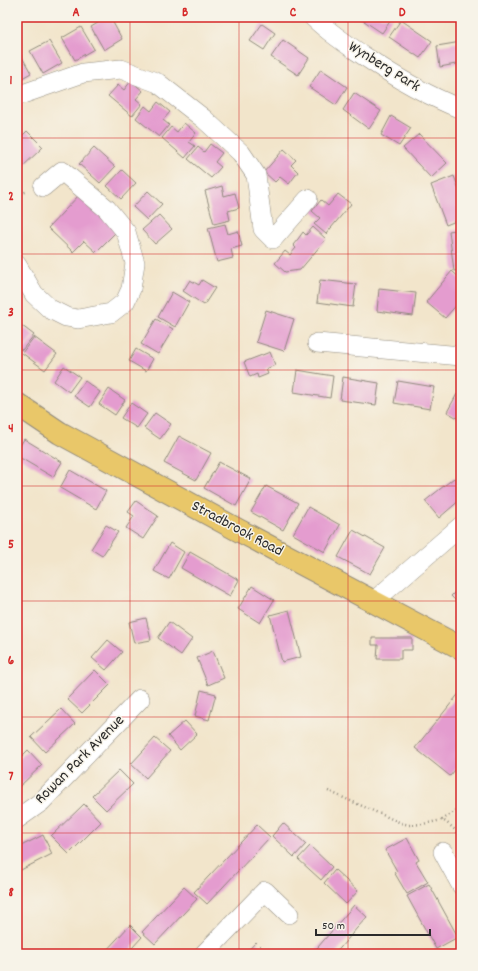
<svg xmlns="http://www.w3.org/2000/svg" width="478" height="971" viewBox="0 0 478 971" font-family="Dekko,sans-serif">
<style>
.building{fill:#e49ccf}
.lines{fill:none;stroke-linecap:round;stroke-linejoin:round}
.minor-casing{stroke:#8e887b;stroke-width:20}
.major-casing{stroke:#8e887b;stroke-width:24}
.path{stroke:#8e887b;stroke-width:2.5;stroke-dasharray:1 3;stroke-linecap:butt}
.minor{stroke:#fff;stroke-width:19}
.major{stroke:#e9c769;stroke-width:22}
.grid{fill:none;stroke:#d62828;stroke-width:1;stroke-opacity:0.55}
.labels{text-anchor:middle;dominant-baseline:central;stroke-width:3;stroke-linejoin:round;paint-order:stroke}
.street-label{font-size:16px;fill:#2b2b2b;stroke:#f7f3e8}
.neatline{fill:none;stroke:#d62828;stroke-width:1.5}
.grid-label{font-size:13px;text-anchor:middle;font-weight:bold;fill:#d62828}
</style>
<rect width="100%" height="100%" fill="#f7f3e8"/>
<filter id="ink" filterUnits="userSpaceOnUse"><feTurbulence type="fractalNoise" baseFrequency=".025" numOctaves="2"/><feDisplacementMap in="SourceGraphic" scale="8" xChannelSelector="R" yChannelSelector="G"/><feConvolveMatrix kernelMatrix="1 2 1 2 8 2 1 2 1" color-interpolation-filters="sRGB"/></filter>
<filter id="wash" filterUnits="userSpaceOnUse"><feTurbulence type="fractalNoise" baseFrequency=".012" numOctaves="4" result="noise"/><feDisplacementMap in="SourceGraphic" scale="16" xChannelSelector="R" yChannelSelector="G"/><feGaussianBlur stdDeviation="0.9" result="paint"/><feColorMatrix in="noise" values="0 0 0 0 0 0 0 0 0 0 0 0 0 0 0 0 0 1.4 0 .05"/><feComposite in="paint" operator="in"/></filter>
<g filter="url(#wash)">
<rect width="100%" height="100%" fill="#f2e5cb"/>
<g id="blocks">
<!-- building -->
<path class="building" d="M108 17H110L122 39 104 50 91 27Z
M358 17H393L382 33Z
M401 20 432 41 420 58 389 37Z
M262 24 275 33 264 50 250 41Z
M81 27 94 49 75 60 62 38Z
M283 40 309 58 298 75 271 57Z
M49 41 62 63 43 74 30 51Z
M461 42V63L440 67 437 46Z
M18 50 31 73 17 81V51Z
M321 69 347 87 336 105 309 87Z
M131 81 143 91 136 99 142 104 132 116 108 96 118 85 124 90Z
M354 93 381 111 369 129 343 110Z
M158 102 170 112 163 120 169 125 159 137 136 118 145 106 151 111Z
M391 116 411 128 399 146 381 135Z
M184 123 196 133 189 142 195 146 185 158 162 138 171 127 177 132Z
M27 131 43 147 17 172V141Z
M419 134 447 163 431 178 403 148Z
M210 144 222 153 215 162 221 167 211 178 188 159 198 147 204 152Z
M94 148 115 167 100 183 79 164Z
M284 149 296 160 291 165 298 172 289 184 280 177 275 182 264 172Z
M122 170 136 183 121 199 107 186Z
M454 176 461 194V219L446 225 431 185Z
M222 186 224 196 235 193 239 208 228 211 230 220 214 224 205 191Z
M148 191 162 204 147 220 133 207Z
M80 194 118 230 96 252 84 241 73 252 48 228Z
M338 194 351 204 326 234 314 224 320 218 312 211 321 200 328 206Z
M159 215 172 229 155 244 142 230Z
M225 224 228 234 238 231 242 246 231 249 233 258 217 262 208 228Z
M313 227 326 239 300 270 285 272 275 263 285 251 290 255 296 248 293 245 298 239 303 232 306 235Z
M461 229V270L454 271 449 231Z
M452 271 461 279V300L445 318 426 302Z
M190 280 199 285 202 280 215 288 204 305 183 291Z
M320 280 356 284 353 307 317 302Z
M379 289 416 293 413 316 377 311Z
M172 292 189 302 175 327 158 317Z
M266 310 294 319 284 351 256 342Z
M156 319 173 329 158 354 141 344Z
M17 322 34 335 22 350 17 347Z
M34 337 57 354 45 370 22 353Z
M136 349 153 359 146 371 129 361Z
M270 352 275 365 266 369 268 374 258 378 257 374 250 377 244 362Z
M64 366 80 377 69 392 54 381Z
M297 370 333 376 330 398 294 392Z
M343 377 379 383 376 405 340 400Z
M85 381 100 392 90 407 74 396Z
M398 381 434 387 430 409 394 403Z
M109 389 125 400 115 415 99 404Z
M457 394 461 396V420L447 412Z
M131 403 147 414 137 428 121 418Z
M155 413 171 424 160 439 144 428Z
M179 436 211 453 196 480 164 463Z
M24 439 62 462 53 477 17 456V451Z
M219 462 251 479 236 506 204 488Z
M70 470 106 491 96 509 60 488Z
M454 478 461 487V499L439 518 425 501Z
M266 486 298 503 283 530 251 512Z
M136 501 158 516 143 539 126 528 134 516 128 512Z
M308 507 340 525 325 552 293 534Z
M106 525 118 532 102 556 91 549Z
M353 530 385 548 370 574 338 557Z
M170 543 184 552 169 579 154 571Z
M190 552 239 580 230 596 181 568Z
M252 586 274 600 260 623 238 609Z
M461 586V606L451 596Z
M289 610 301 657 282 662 270 615Z
M146 618 151 640 134 643 129 622Z
M169 622 192 639 181 655 158 638Z
M372 638H412V650H401V659H377L378 645H372Z
M108 640 122 652 106 670 92 658Z
M213 651 224 678 208 685 197 658Z
M95 670 110 685 82 713 67 699Z
M201 690 216 694 209 720 195 716Z
M461 691V763L450 776 415 748Z
M61 709 75 724 45 752 31 737Z
M185 721 197 734 180 750 168 736Z
M155 738 170 751 146 778 131 764Z
M28 750 42 765 17 789V761Z
M119 770 133 784 106 810 92 796Z
M84 804 101 822 69 854 51 836Z
M283 823 306 844 294 857 272 836Z
M257 825 270 837 207 904 194 892Z
M43 835 52 854 17 872V848Z
M407 838 419 860 416 862 428 882 407 894 394 872 397 871 385 850Z
M310 846 332 867 321 880 298 859Z
M335 870 358 891 346 904 324 883Z
M429 884 458 937 436 949 407 896Z
M184 887 197 899 155 944 142 932Z
M354 905 367 917 357 928 335 954H312Z
M130 925 142 937 132 948 127 954H103Z
M256 942 268 954H245Z"/>
</g>
</g>
<g filter="url(#ink)">
<use href="#blocks" fill-opacity="0" stroke="#8e887b" stroke-width="1"/>
<g class="lines">
<defs>
<path id="minor" d="M313 17C329 33 345 43 364 56 395 77 426 95 461 109
M17 96 83 73 121 69 158 83 204 119 241 153 256 175 263 229 273 239 308 199
M17 265 34 294 50 309 66 317 78 319 111 313 125 302 131 289 135 263 126 232 107 209 62 171 43 187
M317 343 461 356
M374 601 461 526
M17 819 41 802 140 699
M443 852 461 885
M204 954 265 891 289 914"/>
<path id="major" d="M17 404 60 433 238 530 461 648"/>
</defs>
<!-- minor casing -->
<use href="#minor" class="minor-casing"/>
<!-- major casing -->
<use href="#major" class="major-casing"/>
<!-- path -->
<path class="path" d="M17 195 28 191
M328 791 401 823 409 825 423 824 442 820 446 822 461 835
M442 820 461 807"/>
<!-- minor -->
<use href="#minor" class="minor"/>
<!-- major -->
<use href="#major" class="major"/>
</g>
</g>
<!-- grid -->
<path class="grid" d="M130 17V954M239 17V954M348 17V954M17 138H461M17 254H461M17 370H461M17 486H461M17 601H461M17 717H461M17 833H461"/>
<g class="labels">
<!-- street labels -->
<g class="street-label">
<text transform="translate(384 67) rotate(32)">Wynberg Park</text>
<text transform="translate(237 529) rotate(28)">Stradbrook Road</text>
<text transform="translate(80 760) rotate(-45)">Rowan Park Avenue</text>
</g>
</g>
<!-- margin -->
<rect width="478" height="971" fill="none" stroke="#f7f3e8" stroke-width="44"/>
<!-- scale -->
<path d="M316 929v6h114v-6" fill="none" stroke="#2b2b2b" stroke-width="2"/>
<text x="322" y="929" font-size="12" fill="#2b2b2b" stroke="#f7f3e8" stroke-width="3" paint-order="stroke">50 m</text>
<rect x="22" y="22" width="434" height="927" class="neatline"/>
<g class="grid-label">
<text x="76" y="16">A</text>
<text x="185" y="16">B</text>
<text x="293" y="16">C</text>
<text x="402" y="16">D</text>
<text x="11" y="84">1</text>
<text x="11" y="200">2</text>
<text x="11" y="316">3</text>
<text x="11" y="432">4</text>
<text x="11" y="548">5</text>
<text x="11" y="664">6</text>
<text x="11" y="780">7</text>
<text x="11" y="896">8</text>
</g>
</svg>
